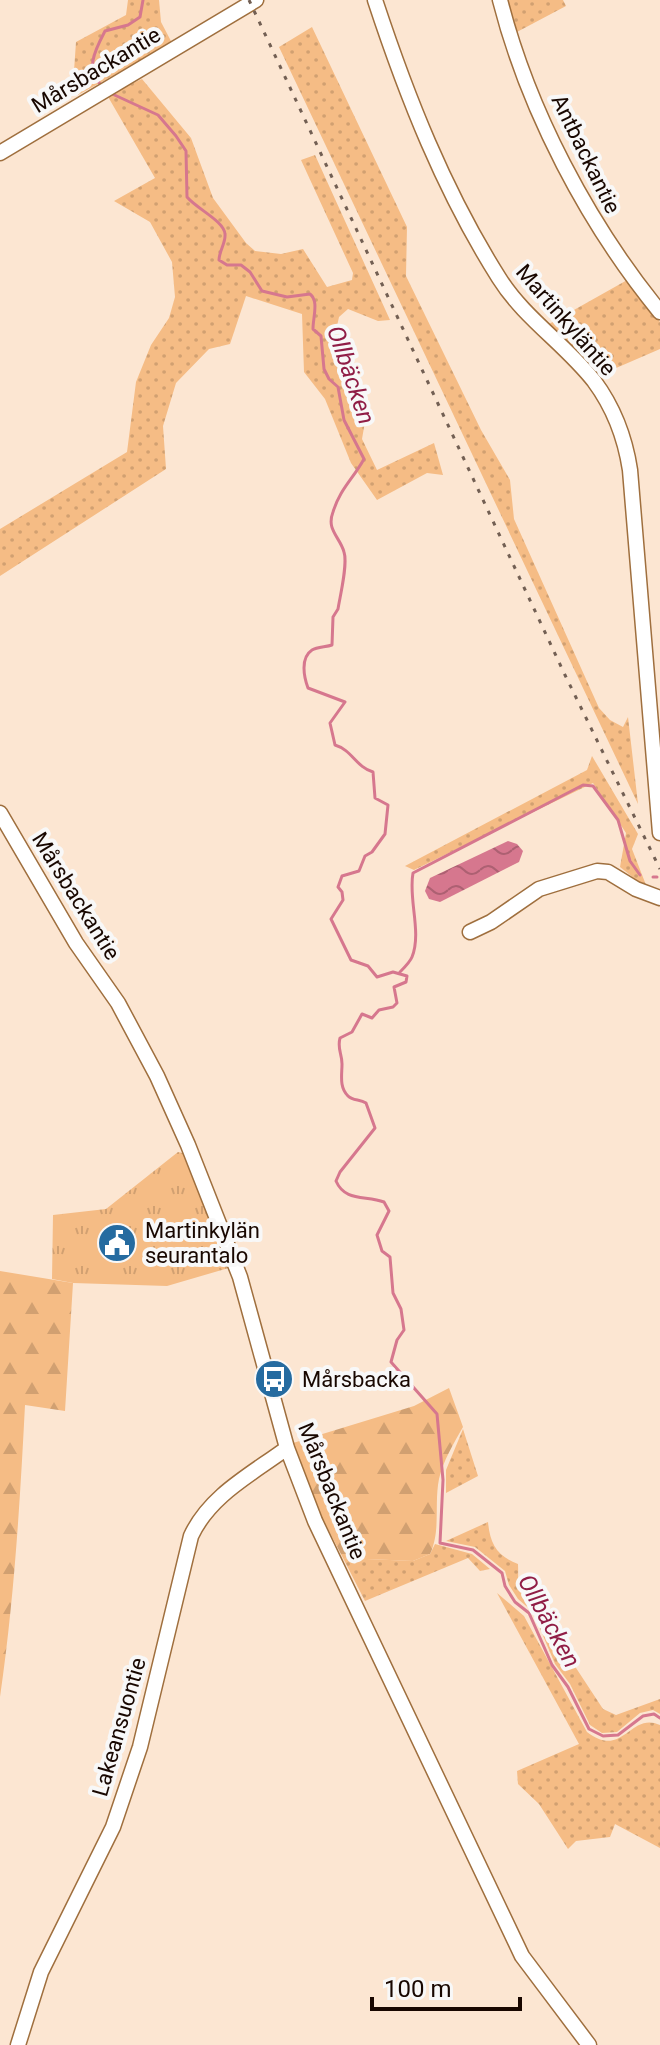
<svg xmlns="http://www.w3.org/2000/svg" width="660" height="2045" viewBox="0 0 660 2045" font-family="Roboto,sans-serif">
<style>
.grass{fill:url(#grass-dots)}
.forest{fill:url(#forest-firs)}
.park{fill:url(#park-tufts)}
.water{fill:url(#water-waves)}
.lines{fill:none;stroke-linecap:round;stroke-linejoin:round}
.stream{stroke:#d6778e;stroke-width:3}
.minor-casing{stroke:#9f6f3e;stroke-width:17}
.minor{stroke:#fff;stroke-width:14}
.rail{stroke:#725f53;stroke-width:3;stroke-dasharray:4 8;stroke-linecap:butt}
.labels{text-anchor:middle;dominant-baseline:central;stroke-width:8;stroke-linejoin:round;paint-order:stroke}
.street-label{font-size:22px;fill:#180700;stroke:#f8f8f8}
.poi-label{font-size:22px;fill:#180700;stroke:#f8f8f8;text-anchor:start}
.water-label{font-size:24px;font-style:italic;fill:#901d46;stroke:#f8f8f8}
</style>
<defs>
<pattern id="grass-dots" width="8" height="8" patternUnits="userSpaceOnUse" patternTransform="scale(2)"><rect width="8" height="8" fill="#f5bc85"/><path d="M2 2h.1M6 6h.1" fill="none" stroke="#d1a071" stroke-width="1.8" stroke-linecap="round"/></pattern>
<pattern id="forest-firs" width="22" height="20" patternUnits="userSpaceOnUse" patternTransform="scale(2)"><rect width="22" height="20" fill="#f5bc85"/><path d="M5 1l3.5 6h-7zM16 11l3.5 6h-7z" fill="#d1a071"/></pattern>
<pattern id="park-tufts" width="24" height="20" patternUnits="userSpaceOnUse" patternTransform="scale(2)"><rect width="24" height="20" fill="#f5bc85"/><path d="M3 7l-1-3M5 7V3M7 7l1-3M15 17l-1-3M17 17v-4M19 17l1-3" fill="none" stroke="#d1a071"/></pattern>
<pattern id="water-waves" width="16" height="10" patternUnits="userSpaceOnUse" patternTransform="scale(2)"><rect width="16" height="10" fill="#d6778e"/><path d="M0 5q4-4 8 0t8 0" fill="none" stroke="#ad6072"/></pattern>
</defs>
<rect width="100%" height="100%" fill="#fce6d2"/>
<!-- grass -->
<path class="grass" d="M128 0H159L161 22 172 43 78 95 74 71 76 42 126 15Z
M506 0H563L566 6 515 33Z
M312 27 407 227 406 276 481 430 510 480 514 519 599 708 610 720 623 727 628 717 638 804 279 47Z
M142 79 191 138 213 198 246 243 255 251 281 254 303 249 327 287 352 280 353 273 301 160 315 155 390 320 378 321 348 309 339 317 334 340 366 416 362 439 377 470 434 443 443 475 427 473 377 500 351 463 325 399 304 372 302 314 246 296 230 344 209 349 176 383 163 426 166 469 0 576V529L127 452 136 382 151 345 169 318 175 297 172 262 150 222 114 201 155 178 107 95Z
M629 279 660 322V349L600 375 549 324Z
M592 756 638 834 632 849 646 885 640 883 620 867 626 833 593 783 414 870 405 866 587 770Z
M463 1429 478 1476 446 1493V1470Z
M488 1522C490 1544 497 1556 518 1564 519 1587 514 1587 534 1604L603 1709 616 1715 660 1699V1714L653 1710 640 1713 617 1732 602 1733 590 1725 570 1684 555 1664 533 1612 518 1599 509 1585 505 1571 475 1547 446 1541Z
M435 1544 472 1554 490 1569 480 1571 468 1558 365 1601 343 1558 413 1561 430 1554Z
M497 1593 524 1616 587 1732C623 1760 630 1711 660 1725V1848L615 1824 610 1837 576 1841 568 1849 539 1804 518 1784 517 1771 579 1744Z"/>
<!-- forest -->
<path class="forest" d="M0 1271 73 1283 65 1411 25 1405C20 1503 14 1601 0 1697Z
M449 1388 463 1427C454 1443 443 1461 439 1479 434 1504 441 1531 430 1554L413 1561 343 1558 318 1510 293 1443 414 1406Z"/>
<!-- park -->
<path class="park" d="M178 1152 188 1154 232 1267 167 1286 73 1283 52 1279 53 1215 106 1209Z"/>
<!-- water -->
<path class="water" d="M508 841 517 844 523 851 519 862 440 902 429 899 425 891 430 878Z"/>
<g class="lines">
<!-- stream -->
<path class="stream" d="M103 87C84 70 95 50 105 31L128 25 140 17 143 0
M108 92 158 115 176 136 186 151 187 197C197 209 224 221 225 234 226 243 219 251 219 260L227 265H241L250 272 262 291 287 297 310 294C319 301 313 317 313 329L321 336 324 369 329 379 338 387 344 420 364 459C353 479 340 489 333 512 326 530 340 537 344 552 348 564 340 596 338 609L333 617 332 645C326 647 317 647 312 650 300 658 304 677 308 688L345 702 330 723 335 745C352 750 356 767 373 772L375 798 388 805 385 834 372 852 365 856 359 871 342 876 338 887 342 892 343 900 331 919 351 960 368 966 377 977 393 972 407 976 406 982 394 987 397 1003 393 1007 379 1010 372 1018 362 1014 352 1032 340 1038C337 1049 342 1053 342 1064 342 1075 339 1087 348 1096 353 1101 360 1099 366 1103L375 1128 340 1172 336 1181C345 1202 366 1195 384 1202L389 1211 377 1235 382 1251 390 1257 393 1293 401 1309 404 1330 397 1340 391 1362 437 1414 443 1480 440 1543 473 1550 502 1573 505 1586 515 1602 529 1613 552 1665 568 1687 589 1729 603 1736 618 1735 643 1716 654 1714 660 1718
M653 877H657
M400 972C404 968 410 962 412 957 422 932 408 899 413 873L583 785 593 786 618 820 630 861 640 875"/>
<defs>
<path id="minor" d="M375 0C407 97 444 191 499 278 524 318 565 344 594 381 614 408 625 437 630 470L660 833
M500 0C528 110 588 224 660 312
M0 153 256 0
M0 813 76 943 118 1003 157 1076 188 1145 240 1277 287 1448 315 1521 522 1956 589 2045
M470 932 491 922 539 889 597 871 608 872 636 889 660 898
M18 2045 41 1972 113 1827 140 1747 191 1536C210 1495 252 1474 287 1448"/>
</defs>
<!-- minor casing -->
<use href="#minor" class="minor-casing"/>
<!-- minor -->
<use href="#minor" class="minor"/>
<!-- rail -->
<path class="rail" d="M249 0 565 675 660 869"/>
</g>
<!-- icons -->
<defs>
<symbol id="civic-disc" viewBox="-11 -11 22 22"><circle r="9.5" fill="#256ba0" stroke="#f8f8f8"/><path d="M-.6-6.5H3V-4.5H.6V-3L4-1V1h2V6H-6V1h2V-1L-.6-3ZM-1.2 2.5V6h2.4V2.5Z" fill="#fff"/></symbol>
<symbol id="bus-disc" viewBox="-11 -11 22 22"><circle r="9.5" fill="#256ba0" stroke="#f8f8f8"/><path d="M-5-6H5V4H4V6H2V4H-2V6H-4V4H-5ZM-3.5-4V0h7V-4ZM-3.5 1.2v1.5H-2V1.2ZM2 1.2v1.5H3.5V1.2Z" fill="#fff"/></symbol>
</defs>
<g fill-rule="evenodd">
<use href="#civic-disc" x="95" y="1221" width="44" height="44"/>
<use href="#bus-disc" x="252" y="1357" width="44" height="44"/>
</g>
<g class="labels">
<!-- street labels -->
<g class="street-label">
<text transform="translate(96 70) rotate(-31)">Mårsbackantie</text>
<text transform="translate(586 154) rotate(64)">Antbackantie</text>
<text transform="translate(566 320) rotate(49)">Martinkyläntie</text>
<text transform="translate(76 896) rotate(58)">Mårsbackantie</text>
<text transform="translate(332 1491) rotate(68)">Mårsbackantie</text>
<text transform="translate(119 1727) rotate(-74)">Lakeansuontie</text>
</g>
<!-- poi labels -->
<g class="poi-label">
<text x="145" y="1230">Martinkylän<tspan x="145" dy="25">seurantalo</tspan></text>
<text x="302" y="1379">Mårsbacka</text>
</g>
<!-- water labels -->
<g class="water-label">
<text transform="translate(351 375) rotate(71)">Ollbäcken</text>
<text transform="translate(549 1621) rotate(61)">Ollbäcken</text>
</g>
</g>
<!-- scale -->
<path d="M372 1997v12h148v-12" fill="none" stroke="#180700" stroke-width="4"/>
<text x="384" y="1997" font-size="24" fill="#180700" stroke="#f8f8f8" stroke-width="6" paint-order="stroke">100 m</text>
</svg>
